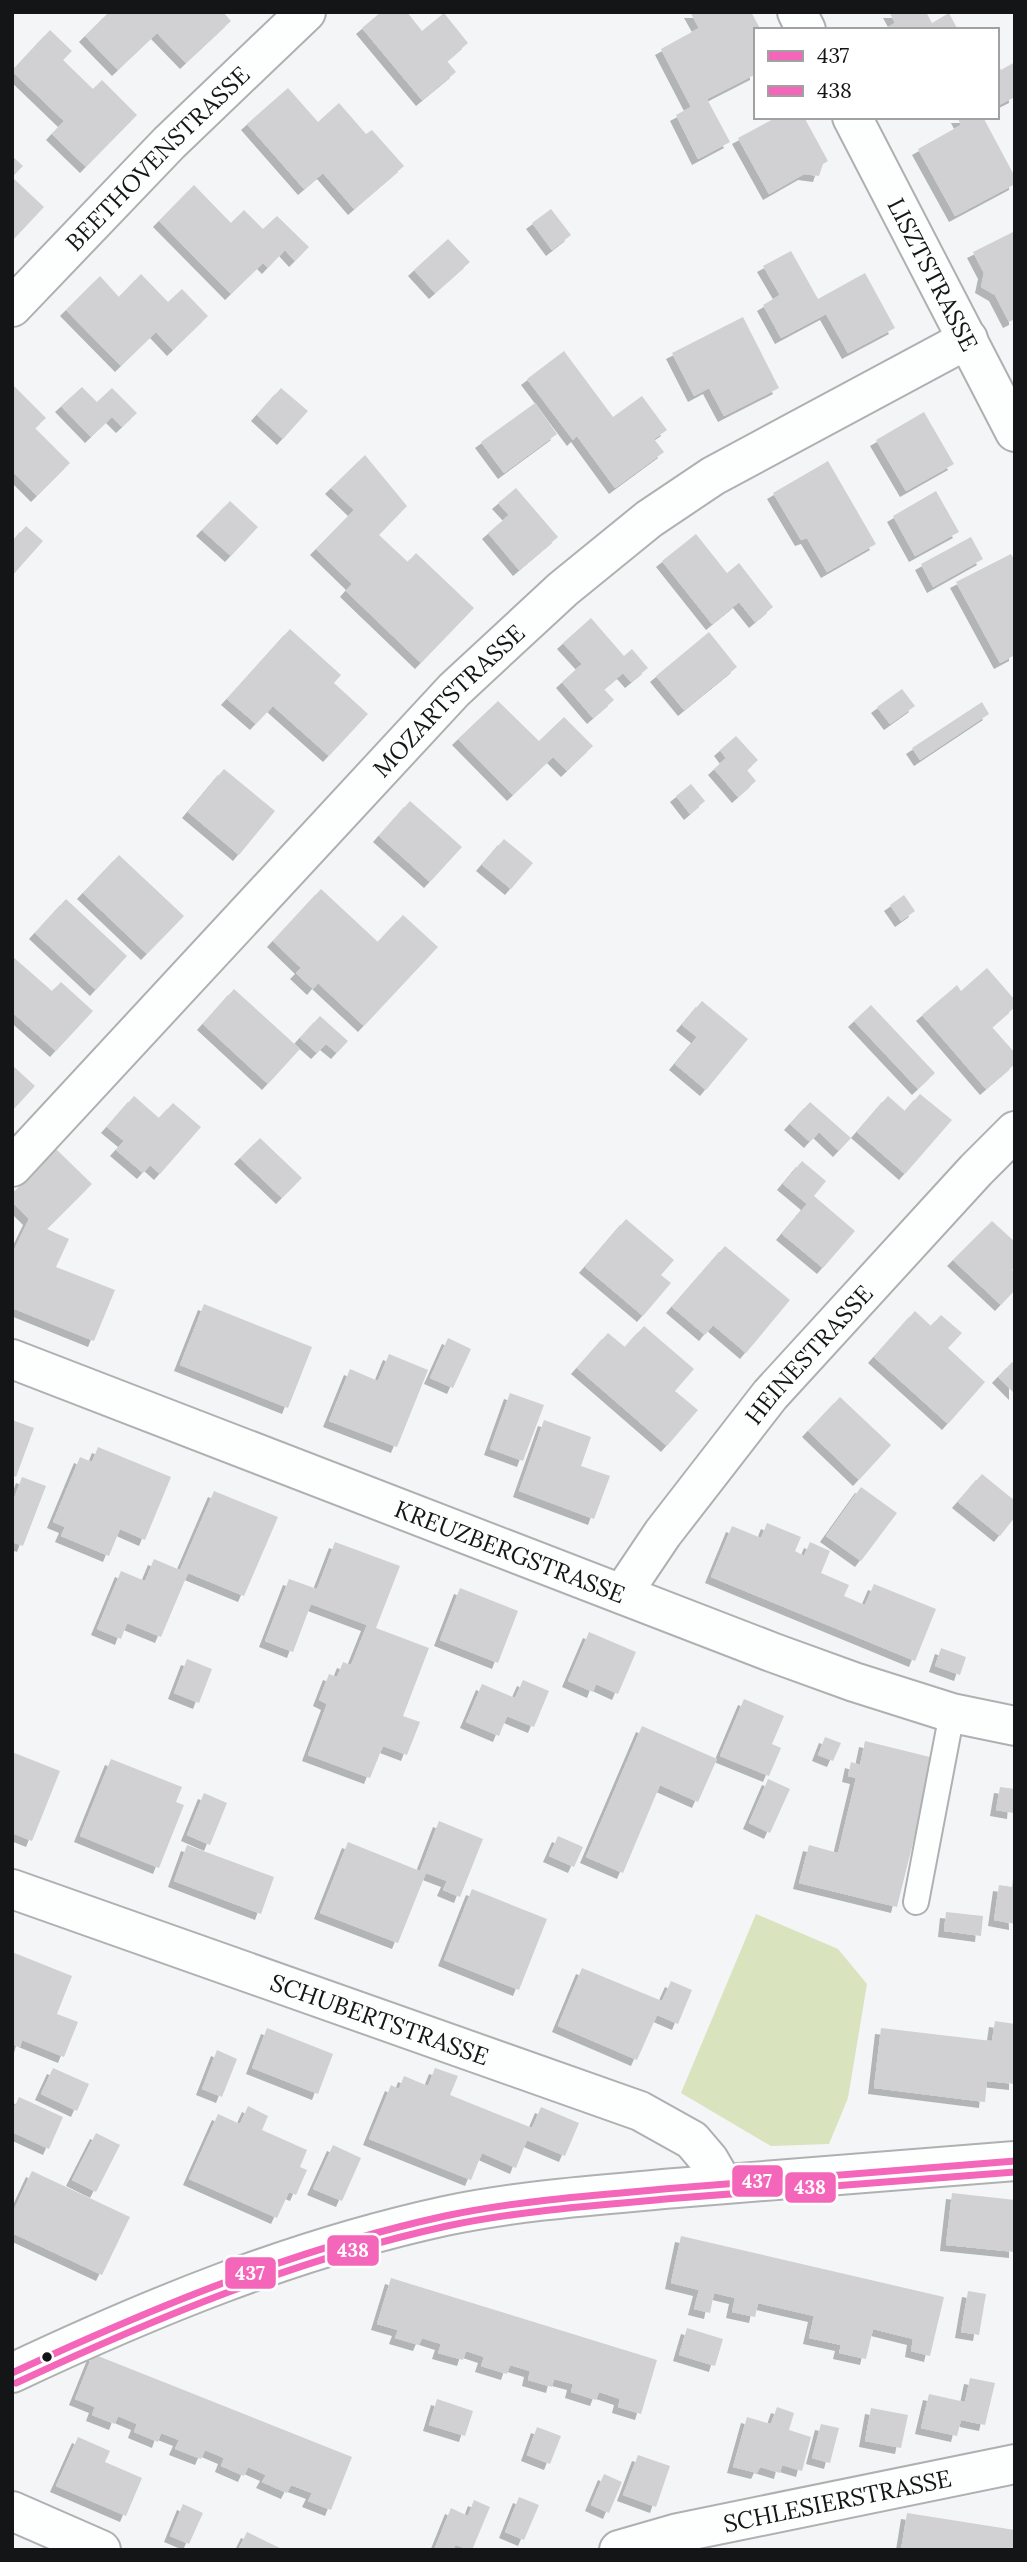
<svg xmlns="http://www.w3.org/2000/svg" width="1027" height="2562" viewBox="0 0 1027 2562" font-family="Lora,serif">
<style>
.green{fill:#d9e3be}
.building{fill:#d1d1d3;filter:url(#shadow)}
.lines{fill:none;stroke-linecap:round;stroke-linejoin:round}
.service-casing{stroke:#afb0b1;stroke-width:28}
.minor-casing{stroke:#afb0b1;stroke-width:42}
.service{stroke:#fdfefe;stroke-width:24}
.minor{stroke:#fdfefe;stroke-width:38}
.bus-1-casing{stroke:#fff;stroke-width:12}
.bus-2-casing{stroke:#fff;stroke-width:12}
.bus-1{stroke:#f466ba;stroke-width:7}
.bus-2{stroke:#f466ba;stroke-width:7}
.bus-dot{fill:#141516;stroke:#fff;stroke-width:2.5}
.labels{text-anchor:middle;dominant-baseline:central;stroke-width:6;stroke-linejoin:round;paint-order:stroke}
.street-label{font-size:24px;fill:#141516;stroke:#fff}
.line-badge{stroke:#fff;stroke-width:2.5}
.badge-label{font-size:19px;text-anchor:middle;font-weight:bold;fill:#fff}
</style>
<defs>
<filter id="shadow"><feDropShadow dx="-6" dy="6" stdDeviation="0" flood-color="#0004"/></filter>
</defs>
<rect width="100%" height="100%" fill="#f4f5f7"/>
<!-- green -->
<path class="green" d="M756 1914 838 1949 867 1984 848 2098 829 2144 771 2146 681 2093Z"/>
<!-- building -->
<path class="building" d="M109 12H223L231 21 186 63 157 33 118 70 85 36Z
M381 12H407L422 31 444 13 468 43 447 61 456 72 422 100 362 28Z
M690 12H751L761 30H756V74L707 99 730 142 698 159 676 115 691 107 661 49 699 28Z
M889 12H926L932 23 949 13 958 30H883L895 23Z
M50 30 72 51 63 60 93 89 102 80 137 115 86 167 52 134 64 121 12 71Z
M997 62 1001 70 1015 62V97L997 106Z
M288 88 318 122 339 103 366 134 372 130 404 166 354 209 323 173 304 189 247 124Z
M777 117H804L828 161 823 164 819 176 804 174 769 194 738 138Z
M957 117H983L1015 177V184L955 216 918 149 961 125Z
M12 156 23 166 12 177 44 207 12 241Z
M194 185 231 223 244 210 263 229 277 216 309 247 295 261 285 250 268 268 263 263 231 294 159 221Z
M551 209 571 235 552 250 532 223Z
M1015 231V319L1009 322 995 295 981 287 984 273 973 252Z
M448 239 470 262 435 293 414 270Z
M791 251 818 299 865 273 895 328 848 353 826 314 781 338 763 305 780 295 763 266Z
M141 274 168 302 182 289 208 316 173 350 156 332 121 366 66 310 100 276 119 297Z
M743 317 779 388 724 416 709 388 694 396 672 353Z
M564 351 613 417 642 396 667 430 654 439 664 452 615 488 577 436 573 440 527 379Z
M12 384 46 418 35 428 70 463 37 496 12 471Z
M82 387 97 402 112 388 137 413 122 427 112 417 91 437 61 406Z
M281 388 308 411 283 439 257 415Z
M535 403 557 434 504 473 481 442Z
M924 412 954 464 906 491 876 440Z
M365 455 407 506 379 535 408 562 416 553 474 608 421 663 346 591 352 584 316 549 354 510 331 488Z
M828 461 876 544 827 572 807 538 801 540 773 493Z
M516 488 558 537 519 570 488 533 509 515 498 503Z
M936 491 959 532 915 556 893 516Z
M230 501 258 527 231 556 202 530Z
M26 526 43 541 12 576V542Z
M696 534 727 573 739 563 773 607 755 622 739 602 712 624 662 561Z
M971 537 983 559 933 587 921 564Z
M1011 554 1015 561V655L1000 663 956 582Z
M591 618 624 656 632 649 648 668 631 682 623 673 604 689 614 700 593 718 562 682 582 664 563 643Z
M290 629 341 675 334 683 368 714 329 756 273 706 256 724 227 699Z
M709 632 737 667 684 710 656 676Z
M902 689 915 706 890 724 877 707Z
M498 701 539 741 564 717 593 746 567 771 553 757 513 795 458 739Z
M982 702 989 714 920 760 912 748Z
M736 736 758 760 747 770 756 781 738 797 714 769 726 758 720 750Z
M224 769 275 811 239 855 188 812Z
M691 784 705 801 690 814 676 796Z
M410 801 462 847 430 882 379 836Z
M504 839 533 863 511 889 482 865Z
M119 855 184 916 147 954 83 893Z
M321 889 378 942 403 915 438 947 364 1026 318 983 313 989 296 973 301 968 273 941Z
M904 895 915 911 901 921 890 905Z
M66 899 127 956 96 990 35 933Z
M12 956 52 991 61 982 93 1011 56 1051 12 1012Z
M987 968 1015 1000V1007L992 1027 1015 1053V1064L986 1089 922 1015 957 985 961 991Z
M234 989 300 1049 268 1084 203 1024Z
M702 1001 748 1039 706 1090 675 1064 697 1037 682 1025Z
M871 1005 935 1073 918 1089 854 1021Z
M320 1016 348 1041 337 1053 326 1044 317 1053 300 1038Z
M12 1065 35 1086 12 1111Z
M920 1094 952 1120 905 1174 857 1132 888 1096 905 1111Z
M134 1096 159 1118 173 1103 201 1127 160 1174 150 1165 143 1173 116 1150 124 1141 107 1127Z
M810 1102 851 1138 839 1151 819 1132 810 1142 790 1124Z
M260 1138 302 1178 282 1198 240 1158Z
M56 1149 92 1184 47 1229 69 1239 56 1267 115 1290 94 1341 12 1308V1249L14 1250 29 1219 12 1202V1194Z
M802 1161 826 1181 814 1196 855 1231 823 1268 782 1234 807 1204 783 1184Z
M626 1219 674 1260 661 1275 671 1283 643 1316 585 1267Z
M992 1221 1015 1242V1267L1012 1270 1015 1273V1290L1001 1305 953 1260Z
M725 1246 790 1300 746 1353 713 1325 705 1335 672 1307Z
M204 1304 312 1347 288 1408 180 1365Z
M915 1311 931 1326 941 1315 962 1333 948 1348 985 1382 948 1424 874 1357Z
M644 1326 694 1369 675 1391 698 1410 667 1446 577 1368 608 1333 625 1347Z
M448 1338 471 1349 453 1388 430 1378Z
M389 1354 428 1370 397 1447 329 1421 350 1369 378 1381Z
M1012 1362 1015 1364V1394L998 1377Z
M510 1393 544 1405 523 1461 490 1449Z
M840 1397 891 1445 859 1480 808 1431Z
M12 1420 34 1428 16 1477 12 1475Z
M544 1420 591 1437 581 1466 610 1476 594 1519 519 1491Z
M98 1447 171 1477 145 1540 120 1529 109 1556 61 1536 65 1527 53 1522 80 1457 92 1462Z
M982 1474 1015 1501V1517L1000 1536 958 1502Z
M22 1477 46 1486 23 1546 12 1542V1504Z
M861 1487 897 1513 861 1561 826 1536Z
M214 1491 278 1517 244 1596 188 1573 161 1637 127 1623 121 1639 97 1629 121 1571 145 1581 154 1559 180 1570Z
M767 1523 801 1537 795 1551 804 1556 810 1542 830 1551 821 1573 849 1585 844 1596 865 1605 874 1584 936 1609 915 1661 711 1577 732 1526 761 1538Z
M335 1542 400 1566 376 1628 429 1648 403 1716 420 1722 407 1755 383 1746 370 1778 308 1755 327 1704 319 1700 329 1674 337 1677 343 1662 351 1665 367 1625 311 1604 293 1652 265 1641 289 1579 317 1589Z
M460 1588 518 1611 498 1663 440 1640Z
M589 1632 636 1652 618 1694 596 1684 593 1692 568 1681Z
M941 1648 966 1657 960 1675 935 1666Z
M187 1659 212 1669 199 1703 174 1693Z
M523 1680 549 1691 534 1727 507 1716 499 1736 466 1722 482 1684 515 1698Z
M744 1699 784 1716 772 1744 781 1748 769 1776 720 1756Z
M642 1726 717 1759 698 1802 660 1785 623 1873 586 1857Z
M825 1737 841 1743 833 1761 818 1755Z
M865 1741 934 1758 897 1907 799 1883 809 1845 838 1853 856 1778 848 1776 851 1762 860 1765Z
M12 1752 60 1771 32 1841 12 1833Z
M111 1759 182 1787 176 1802 184 1805 159 1868 80 1836Z
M768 1779 790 1789 770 1833 749 1823Z
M1000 1787 1015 1789 1013 1813 996 1810Z
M204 1793 227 1803 210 1845 187 1835Z
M439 1821 483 1839 460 1897 443 1890 447 1881 426 1873 398 1943 320 1913 348 1842 420 1871Z
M558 1836 583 1847 574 1867 549 1856Z
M187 1845 274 1877 261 1914 174 1881Z
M1013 1878 1015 1924 994 1920 999 1885 1012 1887Z
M472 1889 547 1919 519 1990 444 1960Z
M946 1912 983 1916 981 1936 944 1931Z
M12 1952 72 1976 57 2014 78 2022 64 2057 22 2040 20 2047 12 2044Z
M582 1968 662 2001 671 1981 692 1990 678 2024 657 2015 637 2060 558 2026Z
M995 2021 1015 2024V2084L987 2081 985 2102 874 2088 881 2028 992 2041Z
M267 2028 333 2054 318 2094 252 2068Z
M217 2050 237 2059 222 2097 202 2089Z
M53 2068 89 2084 77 2111 41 2094Z
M435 2068 458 2076 450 2095 532 2128 541 2107 579 2123 565 2156 527 2140 516 2168 482 2153 471 2180 369 2139 391 2085 399 2089 404 2076 428 2086Z
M19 2097 63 2117 49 2149 12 2132V2112Z
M248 2106 268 2116 262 2130 307 2150 300 2167 307 2170 296 2195 289 2192 277 2218 189 2179 218 2114 240 2124Z
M96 2133 120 2145 96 2192 72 2180Z
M333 2145 361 2158 342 2201 313 2189Z
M32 2171 130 2217 102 2275 12 2233V2214Z
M952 2193 1015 2200V2252L946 2245Z
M681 2236 944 2297 930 2356 911 2351 913 2339 873 2329 866 2359 839 2353 841 2345 809 2338 814 2316 758 2303 755 2317 732 2312 735 2298 714 2293 710 2313 694 2309 699 2290 671 2283Z
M391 2278 657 2360 641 2414 618 2407 620 2399 599 2392 596 2400 571 2392 573 2384 554 2379 552 2387 528 2380 530 2371 510 2365 507 2374 481 2366 484 2357 466 2351 463 2360 438 2353 441 2344 422 2338 419 2345 395 2338 398 2330 377 2324Z
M968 2291 986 2294 979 2335 961 2332Z
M687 2328 723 2339 715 2366 679 2355Z
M93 2354 352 2457 331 2510 308 2501 312 2493 291 2485 287 2493 262 2482 266 2475 248 2467 244 2476 221 2466 224 2458 205 2450 201 2459 175 2449 179 2440 161 2433 158 2442 134 2432 137 2424 118 2416 115 2424 92 2415 95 2407 75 2399Z
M970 2378 995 2383 985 2425 961 2420 957 2436 921 2428 929 2394 965 2402Z
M437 2399 473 2411 465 2436 429 2425Z
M777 2407 794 2413 789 2430 811 2437 802 2471 782 2465 780 2473 760 2467 757 2473 733 2467 747 2417 771 2424Z
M871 2408 908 2415 901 2448 865 2441Z
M821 2424 839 2428 830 2463 812 2458Z
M537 2427 561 2436 550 2464 527 2455Z
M78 2437 110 2451 105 2462 142 2478 126 2516 56 2486Z
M638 2455 670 2466 656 2507 623 2495Z
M604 2474 622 2482 609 2513 591 2505Z
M519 2497 539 2505 524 2540 505 2532Z
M474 2500 490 2507 472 2550 455 2545 454 2550H434L451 2508 468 2516Z
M183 2504 203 2513 189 2544 170 2536Z
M907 2513 1015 2530V2550H901Z
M247 2532 284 2550H238Z"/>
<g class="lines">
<defs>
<path id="service" d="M916 1902 952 1713"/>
<g id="minor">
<path d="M797 12 806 30"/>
<path id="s1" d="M852 117 1015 432"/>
<path id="s2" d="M12 307 169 143 306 12"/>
<path id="s3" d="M12 1167 454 690 563 589 649 519 713 476 968 339"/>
<path id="s4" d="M12 1359 774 1653 854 1682 952 1713 1015 1726"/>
<path id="s5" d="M622 1594 663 1533 770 1395 976 1170 1015 1131"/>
<path id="s6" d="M12 1889 640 2111 692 2140 709 2160 723 2184"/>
<path d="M12 2373C152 2307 294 2249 445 2216 521 2200 599 2195 676 2188 789 2178 902 2169 1015 2161"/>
<path d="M12 2511 101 2550"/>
<path id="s7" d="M619 2550 678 2533 1015 2464"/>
</g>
</defs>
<!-- service casing -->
<use href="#service" class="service-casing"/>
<!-- minor casing -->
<use href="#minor" class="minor-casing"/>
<!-- service -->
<use href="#service" class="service"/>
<!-- minor -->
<use href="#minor" class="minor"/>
<defs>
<path id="bus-1" d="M12 2373C152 2308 294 2249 445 2216 521 2200 599 2195 676 2188 789 2178 902 2169 1015 2161"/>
<path id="bus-2" d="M16 2383C155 2318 297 2259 447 2226 523 2210 601 2205 678 2198 790 2189 902 2180 1015 2172"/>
</defs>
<!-- bus-1 casing -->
<use href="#bus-1" class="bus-1-casing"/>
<!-- bus-2 casing -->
<use href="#bus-2" class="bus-2-casing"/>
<!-- bus-1 -->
<use href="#bus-1" class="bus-1"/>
<!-- bus-2 -->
<use href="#bus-2" class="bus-2"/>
</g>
<!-- markers -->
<circle class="bus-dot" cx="47" cy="2357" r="6"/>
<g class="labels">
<!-- street labels -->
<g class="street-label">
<text stroke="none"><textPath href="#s2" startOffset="208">BEETHOVENSTRASSE</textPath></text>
<text stroke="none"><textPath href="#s1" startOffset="177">LISZTSTRASSE</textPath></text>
<text stroke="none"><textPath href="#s3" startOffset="639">MOZARTSTRASSE</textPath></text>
<text stroke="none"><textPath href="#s5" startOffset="304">HEINESTRASSE</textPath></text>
<text stroke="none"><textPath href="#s4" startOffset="534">KREUZBERGSTRASSE</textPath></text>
<text stroke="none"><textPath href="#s6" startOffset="390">SCHUBERTSTRASSE</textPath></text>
<text stroke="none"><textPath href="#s7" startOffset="224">SCHLESIERSTRASSE</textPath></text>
</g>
</g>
<g class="line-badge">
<rect x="731" y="2164" width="53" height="34" rx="7" fill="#f466ba"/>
<rect x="784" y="2171" width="53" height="33" rx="7" fill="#f466ba"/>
<rect x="326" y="2234" width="54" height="33" rx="7" fill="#f466ba"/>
<rect x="224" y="2256" width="53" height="34" rx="7" fill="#f466ba"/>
</g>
<g class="badge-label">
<text x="757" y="2188">437</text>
<text x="810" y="2194">438</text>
<text x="353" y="2257">438</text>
<text x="250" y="2280">437</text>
</g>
<!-- border -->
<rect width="1027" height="2562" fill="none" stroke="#141516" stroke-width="28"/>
<!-- legend -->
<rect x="754" y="28" width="245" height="91" fill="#ffffff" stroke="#a1a1a2" stroke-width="2"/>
<rect x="768" y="51" width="35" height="10" fill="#f466ba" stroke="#a1a1a2" stroke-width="2"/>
<text x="817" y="63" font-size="21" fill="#141516">437</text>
<rect x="768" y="86" width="35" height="10" fill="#f466ba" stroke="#a1a1a2" stroke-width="2"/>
<text x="817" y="98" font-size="21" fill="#141516">438</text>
</svg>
